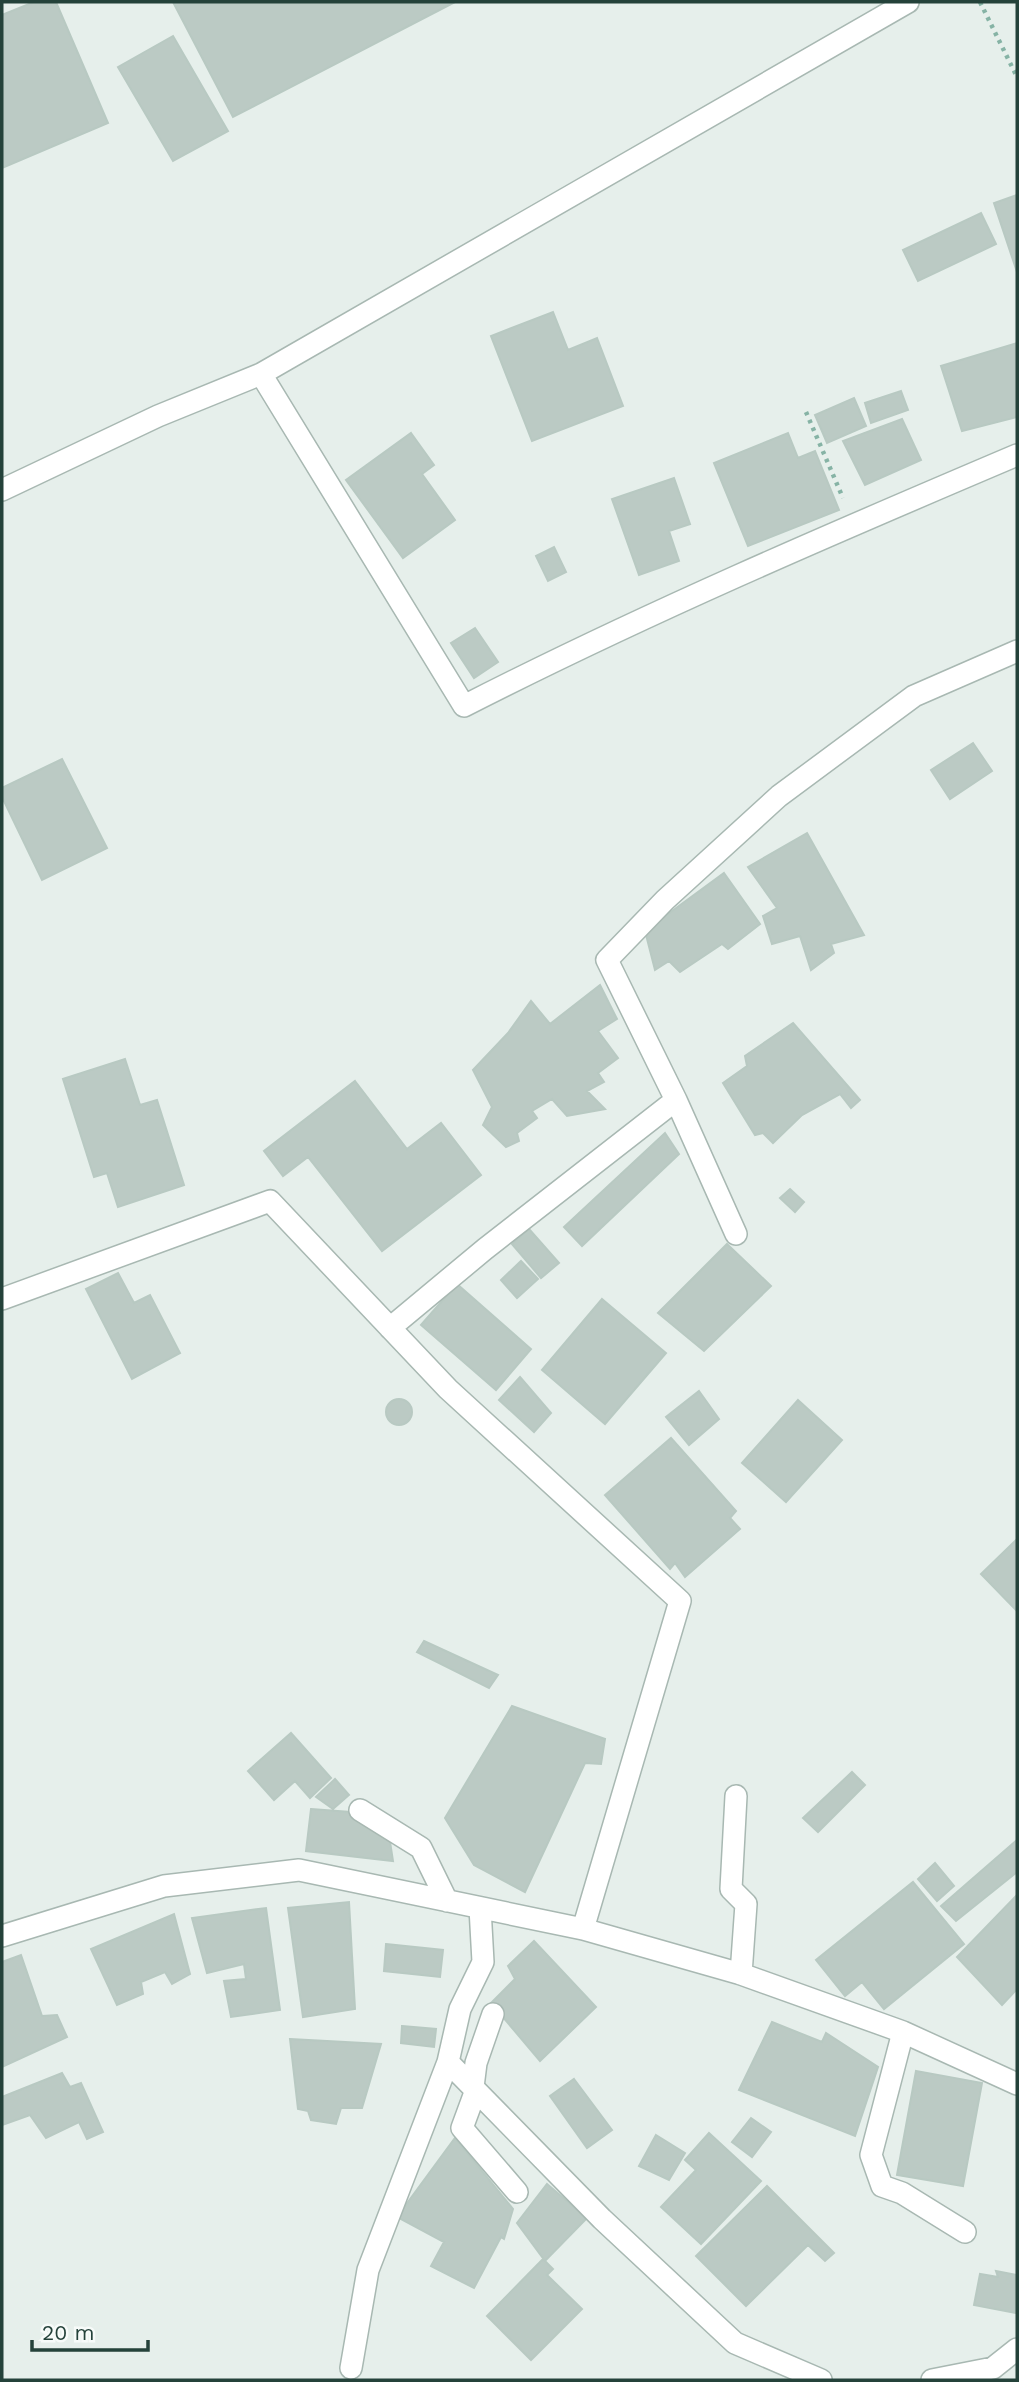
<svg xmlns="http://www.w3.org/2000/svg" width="1019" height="2382" viewBox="0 0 1019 2382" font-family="'Work Sans',sans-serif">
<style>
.building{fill:#bbcac4;stroke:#b8c9c2;stroke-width:2}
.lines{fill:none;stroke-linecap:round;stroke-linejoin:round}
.minor-casing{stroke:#a8b8b2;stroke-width:24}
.path{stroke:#86b3a5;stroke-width:4.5;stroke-dasharray:3.5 5;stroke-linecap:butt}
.minor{stroke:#fff;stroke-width:21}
</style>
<rect width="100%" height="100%" fill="#e6efeb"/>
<!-- building -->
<path class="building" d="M34 2H56L108 123 2 168V15Z
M173 2H455L233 117Z
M173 36 228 131 173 161 118 67Z
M1017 195V272L994 203Z
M981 213 996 244 918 281 903 250Z
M553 312 568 350 597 338 623 406 532 441 491 336Z
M1017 343V417L962 431 941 366Z
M901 391 908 410 871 423 865 403Z
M854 398 866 426 827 443 815 415Z
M902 419 921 460 865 485 843 441Z
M411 433 434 465 422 474 455 520 403 558 346 480Z
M788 433 798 458 815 451 839 510 748 546 714 463Z
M674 478 690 524 669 531 679 561 639 575 612 499Z
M554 547 566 572 548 581 536 556Z
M475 628 498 662 474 678 451 643Z
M973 743 992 771 950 799 931 770Z
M62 759 107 848 42 880 2 797V788Z
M807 833 864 935 831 944 834 953 811 970 800 936 772 944 763 916 777 908 748 867Z
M724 873 760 924 728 949 722 944 680 972 669 961 655 970 645 931Z
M600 985 617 1019 598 1031 618 1058 598 1073 604 1082 587 1091 605 1109 567 1116 552 1099 532 1111 537 1118 517 1133 519 1141 506 1147 483 1125 492 1107 473 1070 508 1033 531 1001 550 1024Z
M793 1023 860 1100 851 1108 840 1094 802 1115 773 1143 763 1133 755 1135 723 1083 747 1066 745 1056Z
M125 1059 140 1105 157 1100 184 1185 118 1207 107 1173 94 1177 63 1079Z
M355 1081 407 1149 441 1123 481 1175 382 1251 308 1157 283 1176 264 1151Z
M665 1133 679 1154 582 1246 564 1227Z
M790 1189 804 1202 795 1212 780 1198Z
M529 1229 559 1263 541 1278 512 1244Z
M727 1244 771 1286 704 1351 658 1313Z
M521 1261 538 1279 517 1298 501 1280Z
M118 1273 134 1303 150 1295 180 1353 132 1379 86 1289Z
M457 1284 531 1349 496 1390 421 1325Z
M602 1299 666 1353 605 1424 542 1370Z
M520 1377 551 1413 534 1432 499 1400Z
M699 1391 719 1419 689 1445 666 1417Z
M386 1412a13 13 0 1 1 26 0a13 13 0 1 1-26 0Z
M798 1400 842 1440 786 1502 742 1463Z
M671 1438 736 1511 730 1518 740 1529 685 1577 675 1563 670 1569 605 1495Z
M1017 1539V1611L981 1574Z
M424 1641 498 1675 489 1688 417 1652Z
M512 1706 605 1739 601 1764 585 1763 525 1892 474 1865 445 1818Z
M291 1733 331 1778 310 1798 295 1781 274 1800 248 1771Z
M852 1772 865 1785 818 1832 803 1818Z
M335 1779 349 1795 333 1809 316 1797Z
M311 1809 351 1812 389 1835 393 1861 306 1851Z
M1017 1840V1872L956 1921 941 1906Z
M935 1863 954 1886 937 1901 918 1879Z
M913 1882 964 1944 884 2009 862 1982 845 1996 816 1960Z
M1017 1895V1989L1002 2005 957 1957Z
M349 1902 355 2009 303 2017 288 1908Z
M266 1908 280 2010 231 2017 224 1981 246 1979 244 1964 207 1973 192 1918Z
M174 1914 190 1974 172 1984 165 1972 141 1982 143 1994 117 2005 91 1949Z
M534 1941 596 2007 540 2061 491 2003 515 1979 508 1966Z
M386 1944 443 1950 440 1977 384 1971Z
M21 1955 42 2016 57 2015 67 2037 2 2067V1962Z
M772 2022 822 2042 826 2033 878 2067 855 2136 739 2090Z
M402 2026 436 2029 434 2047 401 2043Z
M290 2039 381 2044 362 2108H341L336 2124 311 2120 308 2111 298 2109Z
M916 2071 982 2083 963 2186 897 2175Z
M62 2073 70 2087 81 2083 103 2132 87 2139 79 2122 46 2138 30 2115 2 2125V2097Z
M574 2079 612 2130 587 2148 550 2096Z
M751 2118 771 2132 752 2157 732 2142Z
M709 2133 761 2181 701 2244 661 2207 696 2170 685 2160Z
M656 2135 685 2153 669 2180 639 2166Z
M455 2138 513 2209 504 2239 501 2237 474 2288 431 2266 444 2242 397 2217Z
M547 2184 587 2218 545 2261 517 2223Z
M767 2186 834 2253 825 2261 808 2245 746 2306 696 2256Z
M543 2259 553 2269 547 2275 582 2309 531 2360 487 2316Z
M996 2271 1017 2275 1016 2313 974 2305 980 2274 998 2277Z"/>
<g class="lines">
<defs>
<path id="minor" d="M261 374 464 706C644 614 831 534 1017 455
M2 490 158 416 261 374 908 2
M736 1234 676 1100 607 960 665 900 779 796 914 696 1017 651
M2 1299 270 1201 448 1389 680 1601 583 1929
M390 1328 485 1249 676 1100
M736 1796 731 1889 746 1904 741 1974
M360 1810 421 1848 447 1901
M2 1936 164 1886 299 1870 583 1929 741 1974 903 2032 1017 2084
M903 2032 871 2155 882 2186 902 2193 965 2232
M448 2062 602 2219 735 2343 821 2380
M473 2087 476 2063 493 2014
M476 2090 462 2128 517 2192
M351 2368 368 2270 448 2062 460 2009 483 1962 480 1908
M932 2380 993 2368 1017 2349"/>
</defs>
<!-- minor casing -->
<use href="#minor" class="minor-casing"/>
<!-- path -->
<path class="path" d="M980 2 1017 77
M806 412 843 498"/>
<!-- minor -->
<use href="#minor" class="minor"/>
</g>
<!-- border -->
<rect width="1019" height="2382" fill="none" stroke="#24423a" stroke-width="7"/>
<!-- scale -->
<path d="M32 2340v10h116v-10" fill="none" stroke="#24423a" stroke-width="3.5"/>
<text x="42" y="2340" font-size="21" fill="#24423a" stroke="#f7fbf9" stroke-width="5" paint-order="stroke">20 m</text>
</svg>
